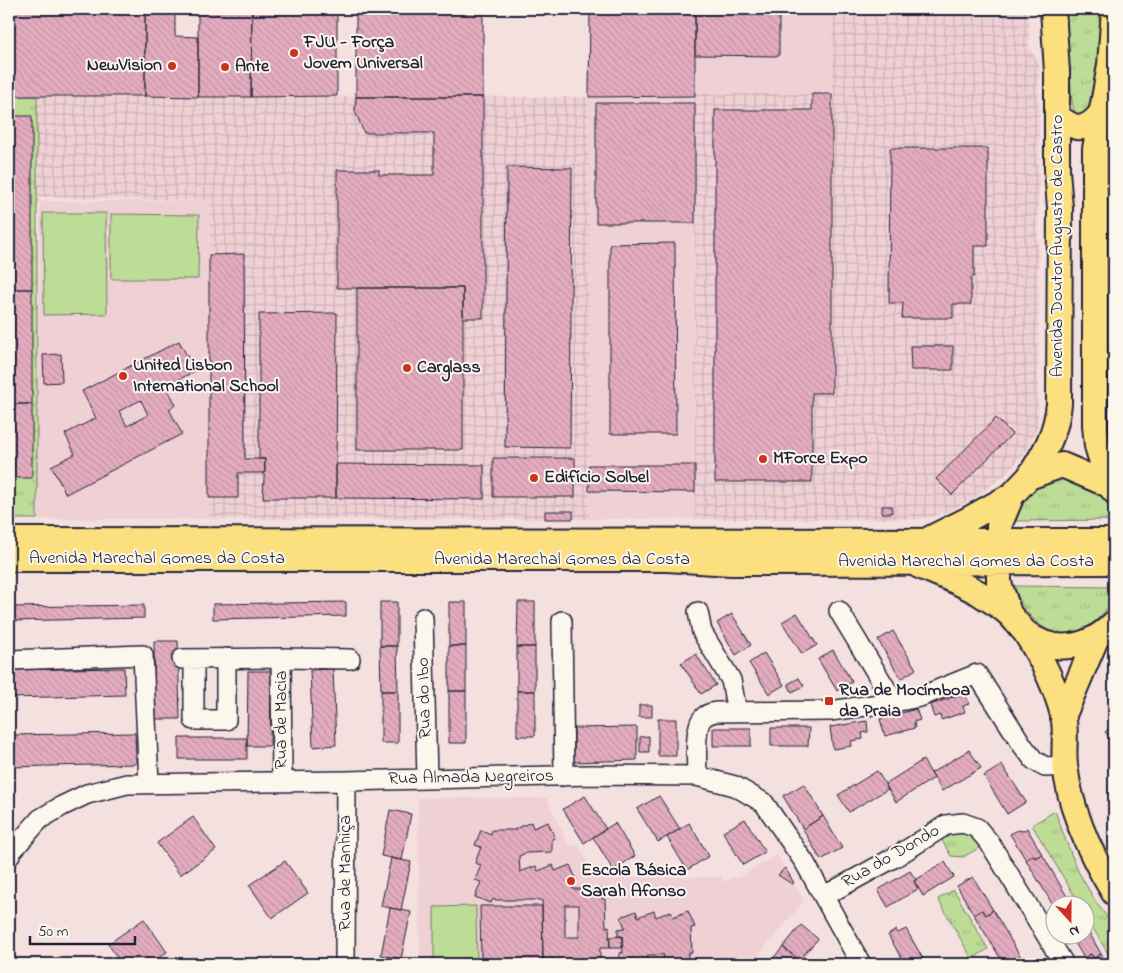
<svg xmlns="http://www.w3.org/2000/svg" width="1123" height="973" viewBox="0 0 1123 973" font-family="'Indie Flower',sans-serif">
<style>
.built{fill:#efd0d5}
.industrial{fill:url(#industrial-grid)}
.grass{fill:url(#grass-tufts);stroke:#707f68}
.pitch{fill:#bddc95;stroke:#707f68}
.building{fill:url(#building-back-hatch);stroke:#22223b;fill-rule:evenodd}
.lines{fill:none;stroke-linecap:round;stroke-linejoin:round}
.minor-casing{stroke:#22223b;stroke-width:22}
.major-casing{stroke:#22223b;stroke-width:28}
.minor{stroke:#fbf7ec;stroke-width:19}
.major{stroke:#fce080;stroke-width:24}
.poi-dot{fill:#c8321e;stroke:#fbf7ec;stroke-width:2}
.labels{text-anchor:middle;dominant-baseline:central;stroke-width:4;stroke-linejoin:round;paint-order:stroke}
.poi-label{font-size:18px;font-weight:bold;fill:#22223b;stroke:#fbf7ec;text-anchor:start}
.street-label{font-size:18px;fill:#22223b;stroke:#fbf7ec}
</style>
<defs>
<pattern id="industrial-grid" width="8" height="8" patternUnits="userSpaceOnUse" patternTransform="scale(1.25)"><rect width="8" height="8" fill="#efd0d5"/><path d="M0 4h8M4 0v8" fill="none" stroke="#cdb2b8"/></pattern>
<pattern id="grass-tufts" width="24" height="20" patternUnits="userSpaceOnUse" patternTransform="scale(1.25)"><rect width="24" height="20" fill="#bddc95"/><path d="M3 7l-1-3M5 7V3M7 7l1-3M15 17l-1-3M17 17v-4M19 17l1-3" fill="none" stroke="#a2bc81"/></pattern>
<pattern id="building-back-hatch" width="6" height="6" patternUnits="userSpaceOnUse" patternTransform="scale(1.25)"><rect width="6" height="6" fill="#e4acbf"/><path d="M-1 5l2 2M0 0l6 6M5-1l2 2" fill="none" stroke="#c394a5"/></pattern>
</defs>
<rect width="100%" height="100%" fill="#f4e0de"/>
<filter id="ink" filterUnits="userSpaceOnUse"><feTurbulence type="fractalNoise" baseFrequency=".02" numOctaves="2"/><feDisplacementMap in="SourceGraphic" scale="10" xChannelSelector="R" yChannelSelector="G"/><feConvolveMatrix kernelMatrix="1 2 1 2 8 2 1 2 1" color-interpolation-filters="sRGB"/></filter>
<g filter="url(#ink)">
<!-- built -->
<path class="built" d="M695 9H832V94H695Z
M695 96V519H589V97Z
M40 201H210L209 519H37Z
M418 798H547L568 845 579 846 596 877H721L724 882 734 876 736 879 777 855 804 901 751 964H420Z"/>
<!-- industrial -->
<path class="industrial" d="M9 9H37V96L589 97V519H209L210 201 37 197V97L9 96Z
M832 9H1029V48L1039 63 1038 425 1028 449 1004 476 971 500 952 510 931 517 920 519H695V94H832Z"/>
<!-- grass -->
<path class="grass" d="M1065 9H1103L1100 55 1087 114 1075 116 1072 101Z
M9 96H37V519H9Z
M1055 477C1062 477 1069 476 1075 477 1097 481 1107 502 1114 520L1016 521C1025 495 1031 489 1055 477Z
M1014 586 1114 587C1114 599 1107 609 1099 618 1064 654 1026 624 1014 586Z
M1055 811 1066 841 1078 871 1096 902 1114 927V964L1086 916V906L1080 905 1032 825Z
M964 832 986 844 963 857 951 856 940 837 951 833Z
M954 890 988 949 972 959 938 899Z"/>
<!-- pitch -->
<path class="pitch" d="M106 213 107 314 44 315 43 213Z
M111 214 199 215 198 279H111Z
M476 906 477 964H434V907Z"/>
<!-- building -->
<path class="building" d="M9 9H145V96H9Z
M145 9H175V36L198 37V97L145 96Z
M198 9H252L251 97H198Z
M252 9 337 10V96L251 97Z
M356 9H483V97H356Z
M590 9H695V96L589 97Z
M695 9H727V11H747V9H779V56L695 55Z
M812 94H832V393H812V482H715V110H812Z
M356 97H483V318H463V288H337V170H379V175H434V133H364L355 111Z
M596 103H695V223H596Z
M9 116H32V289H9Z
M890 148H988V246H974V277H971V304H953V318H902L903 303H889Z
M507 167 572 168 570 448 505 447Z
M675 243 676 434H610V244Z
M244 254 245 459H265V473H238V498H209V255Z
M357 288H463V450H357Z
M9 289H32V404H9Z
M337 313 336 498H263L265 459H259V314Z
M179 341 195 371 166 386 176 405 169 409 182 434 66 494 51 466 75 454 65 434 96 418 82 391ZM141 400 148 415 127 426 119 411Z
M910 346H953V370H911Z
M61 354 62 382 44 383 43 355Z
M9 404H32V478H9Z
M996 418 1012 434 952 495 936 479Z
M493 458H575V497H493Z
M336 464 484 465V499L336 498Z
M589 465H695V492L589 491Z
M882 506H892V513H882Z
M545 511H573V519H545Z
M346 602V616L213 619V604Z
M380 602H397V646H380Z
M449 602H466V646H449Z
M518 602H535V647H517Z
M144 605V618L9 621V607Z
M797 613 817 645 802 654 782 622Z
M732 614 751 645 736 655 717 623Z
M893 631 916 669 901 679 878 640Z
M154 641H178L180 719H155Z
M380 646H397L398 691H381Z
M449 646H466V691H449Z
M517 647H535V691H517Z
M833 650 852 682 837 691 818 659Z
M764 653 784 685 769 694 749 663Z
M696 654 716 685 701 694 681 663Z
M124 668 125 695 9 698V670Z
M333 669 336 745 313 747 310 670Z
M248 671H271L270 746H247Z
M799 678 804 686 792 692 788 684Z
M381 691H398V743H381Z
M449 691H466V743H449Z
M517 691H535V736H517Z
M965 693 969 704 963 706 965 712 941 720 940 715 934 717 930 705Z
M639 705H652V717H639Z
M916 709 920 720 914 722 915 728 885 736 880 719Z
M658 719H676V756H658Z
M867 721 868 732 862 733 863 739 851 741 852 746 833 749 830 727Z
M1114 724V742L1105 732Z
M637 727V760L574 762V728Z
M713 728H751V746H713Z
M771 728H809L808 746H771Z
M135 733 136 764 9 767V735Z
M649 736V752H640V737Z
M179 738H247V759H179Z
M969 750 981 768 942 791 931 773Z
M923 760 934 778 896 802 885 784Z
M1002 765 1026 802 1007 814 984 776Z
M877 771 888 789 849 812 838 795Z
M804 784 823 816 803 829 783 796Z
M585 796 606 829 584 843 563 809Z
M659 796 680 829 658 842 637 809Z
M390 810 411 814 402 860 381 856Z
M823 816 842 848 821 860 803 829Z
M193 817 216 850 180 875 157 843Z
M745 819 765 852 743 865 723 832Z
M531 822 533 828 548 822 555 838 552 839V852L526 853 519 856 520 872 536 866 538 871 553 865 555 871 570 865 577 881 573 882V889H602V899H605L606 927 609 926 610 948H600V964H543L542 900H492L491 903 475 897 481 882 475 880 481 865 475 863 481 847 475 845 481 830 491 834 492 830H516L515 829ZM565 905H579V937H565Z
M615 823 635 856 613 870 593 837Z
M689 823 709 856 687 870 667 837Z
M1027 828 1042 854 1035 858 1033 855 1026 860 1010 834 1018 830 1023 831Z
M1042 854 1072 905 1056 906V910L1026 860 1033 855 1035 858Z
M391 858 411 862 401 910 381 906Z
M285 861 308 893 272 918 249 885Z
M945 862 954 877 923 896 914 881Z
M785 868 794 883 792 884 778 875Z
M910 871 916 880 914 881 918 889 888 907 878 890Z
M973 877 993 910 986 915 982 910 974 915 957 886Z
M480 906H542L543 964H481Z
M390 908 411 912 401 959 381 955Z
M982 910 986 915 993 910 1022 959 1014 964 1012 960 1004 964 974 915Z
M636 911 638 917 654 911 656 917 671 911 673 917 688 911 695 927 691 928 692 953H688V964H661L664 955H648L645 964H616L621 952 623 953 622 936 618 937V929L625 928 621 917Z
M144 919 167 952 149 964H122L108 944Z
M801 925 818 939 799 960 783 947Z
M1086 927 1101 954 1094 958 1091 954 1084 958 1071 936H1086Z
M906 929 926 964H905L888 935 896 930 898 933Z
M622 936V948H610L609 937Z
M783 947 799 960 796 964H768Z
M1091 954 1094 958 1101 954 1108 964H1088L1084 958Z
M390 957 411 961 410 964H389Z"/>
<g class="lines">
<defs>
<path id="minor" d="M839 611 894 702
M698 612 702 632 731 680 737 712
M423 618 427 778
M562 621 564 776
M281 658 350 659
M182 659 281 658 282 782
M194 659V720H226V658
M9 660 143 655 149 783
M697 776C697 763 694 729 702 719 706 714 711 713 716 712L830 711 894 702 920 697 977 674 1023 746 1034 760 1045 767 1065 766
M9 857 11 852 40 819 62 806 87 794 127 784 346 781 591 775 697 776 735 786 764 803 805 863 861 964
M824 896 897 856 946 825 963 823 977 828 989 842 1064 964
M345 964 346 781"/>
<path id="major" d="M1058 117C1077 131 1086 132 1102 112
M1029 477C1045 452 1056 434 1059 404L1060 208 1057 170V72L1053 9
M1109 485 1097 446 1095 425V149L1110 65 1114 9
M931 538 967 520 1012 495 1029 477 1062 465 1109 485 1114 491
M9 540 1114 541
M9 559H667L731 563 1114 562
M919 566C940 575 963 583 982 595 991 601 1002 607 1010 615 1015 620 1020 627 1025 632 1054 656 1090 648 1114 623
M1009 613 999 583V526L1012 495
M1025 632C1042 659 1055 684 1063 715 1067 731 1063 749 1065 765 1070 810 1090 854 1114 893
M1063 717 1096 639"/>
</defs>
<!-- minor casing -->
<use href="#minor" class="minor-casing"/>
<!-- major casing -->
<use href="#major" class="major-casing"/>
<!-- minor -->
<use href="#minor" class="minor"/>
<!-- major -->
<use href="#major" class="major"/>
</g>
</g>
<!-- markers -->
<g class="poi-dot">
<circle cx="294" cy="53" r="5"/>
<circle cx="172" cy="66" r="5"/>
<circle cx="225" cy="67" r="5"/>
<circle cx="407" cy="368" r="5"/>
<circle cx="123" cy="376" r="5"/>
<circle cx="763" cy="459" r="5"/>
<circle cx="534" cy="478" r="5"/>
<rect x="824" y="696" width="10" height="10" rx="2.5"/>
<circle cx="571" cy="881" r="5"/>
</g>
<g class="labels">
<!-- poi labels -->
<g class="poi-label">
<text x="304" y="43">FJU - Força<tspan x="304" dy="21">Jovem Universal</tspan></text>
<text x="162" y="66" text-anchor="end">NewVision</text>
<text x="235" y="67">Ante</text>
<text x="133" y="366">United Lisbon<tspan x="133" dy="21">International School</tspan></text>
<text x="417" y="368">Carglass</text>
<text x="773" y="459">MForce Expo</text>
<text x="544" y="478">Edifício Solbel</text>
<text x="839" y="691">Rua de Mocímboa<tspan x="839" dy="21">da Praia</tspan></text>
<text x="581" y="871">Escola Básica<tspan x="581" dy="21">Sarah Afonso</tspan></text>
</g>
<!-- street labels -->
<g class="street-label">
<text transform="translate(1058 246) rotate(-90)">Avenida Doutor Augusto de Castro</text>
<text x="157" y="559">Avenida Marechal Gomes da Costa</text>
<text x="562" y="560">Avenida Marechal Gomes da Costa</text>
<text x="966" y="562">Avenida Marechal Gomes da Costa</text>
<text transform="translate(425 698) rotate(-92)">Rua do Ibo</text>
<text transform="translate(282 720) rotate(-90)">Rua de Macia</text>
<text transform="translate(471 778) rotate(-1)">Rua Almada Negreiros</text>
<text transform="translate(891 857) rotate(-30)">Rua do Dondo</text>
<text transform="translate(346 873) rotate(-90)">Rua de Manhiça</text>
</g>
</g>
<!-- margin -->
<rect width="1123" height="973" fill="none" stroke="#fbf7ec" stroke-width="30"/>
<rect x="15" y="15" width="1093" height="943" fill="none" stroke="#22223b" stroke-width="2" filter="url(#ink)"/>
<!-- north arrow -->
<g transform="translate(1070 920) rotate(159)"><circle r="24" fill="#fbf7ec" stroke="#a4a2a5"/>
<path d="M0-4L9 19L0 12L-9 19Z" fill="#c8321e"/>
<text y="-8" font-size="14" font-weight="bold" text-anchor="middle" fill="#22223b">N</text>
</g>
<!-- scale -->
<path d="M30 936v8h105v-8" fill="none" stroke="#22223b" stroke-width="2.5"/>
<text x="38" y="936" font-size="15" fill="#22223b" stroke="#fbf7ec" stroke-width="4" paint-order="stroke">50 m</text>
</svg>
